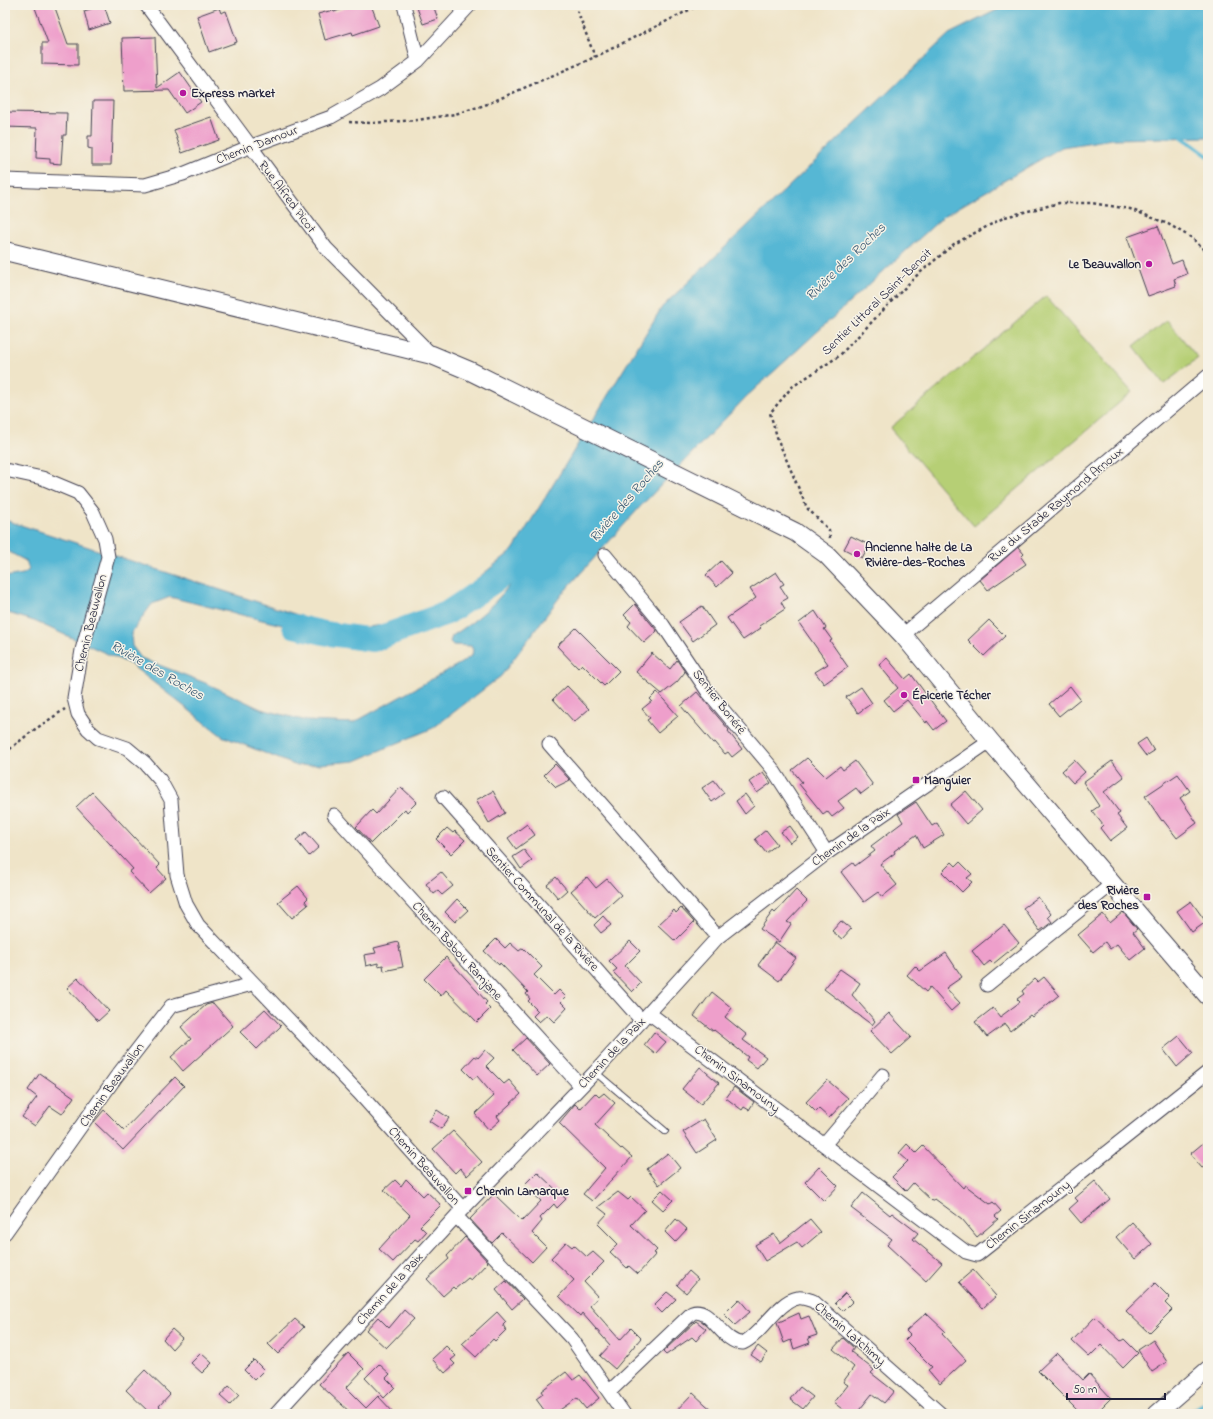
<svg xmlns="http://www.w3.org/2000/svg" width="1213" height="1419" viewBox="0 0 1213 1419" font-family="'Indie Flower',sans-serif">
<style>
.green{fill:#b6cf74;stroke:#6c7858}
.water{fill:#56b7d4;stroke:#3c6c88;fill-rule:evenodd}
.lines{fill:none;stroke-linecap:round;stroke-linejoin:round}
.stream{stroke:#56b7d4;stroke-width:4}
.river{stroke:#56b7d4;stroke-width:24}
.building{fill:#ee9fcb}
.service-casing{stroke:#413f50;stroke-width:8}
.minor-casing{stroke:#413f50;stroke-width:15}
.tertiary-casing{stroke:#413f50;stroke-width:18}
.secondary-casing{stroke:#413f50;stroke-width:20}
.path{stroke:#413f50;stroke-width:2.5;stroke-dasharray:3 3;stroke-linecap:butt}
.service{stroke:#fff;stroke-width:6}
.minor{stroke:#fff;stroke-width:13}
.tertiary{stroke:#fff;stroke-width:16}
.secondary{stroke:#fff;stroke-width:18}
.poi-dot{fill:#b5179e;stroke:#f7f3e8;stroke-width:1.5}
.labels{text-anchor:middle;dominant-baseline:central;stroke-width:3;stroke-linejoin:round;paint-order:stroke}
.poi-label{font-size:13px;font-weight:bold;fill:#22223b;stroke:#f7f3e8;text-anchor:start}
.street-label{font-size:13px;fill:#22223b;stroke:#f7f3e8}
.water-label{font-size:14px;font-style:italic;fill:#345671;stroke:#f7f3e8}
</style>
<rect width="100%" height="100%" fill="#f7f3e8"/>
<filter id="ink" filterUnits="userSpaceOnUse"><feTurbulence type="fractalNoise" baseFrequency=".025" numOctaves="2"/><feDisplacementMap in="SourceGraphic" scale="8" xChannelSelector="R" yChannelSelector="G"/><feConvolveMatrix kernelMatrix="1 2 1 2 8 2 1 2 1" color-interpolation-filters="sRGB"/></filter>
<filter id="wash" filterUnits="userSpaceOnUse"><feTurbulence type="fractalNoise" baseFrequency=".012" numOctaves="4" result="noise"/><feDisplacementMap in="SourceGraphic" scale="16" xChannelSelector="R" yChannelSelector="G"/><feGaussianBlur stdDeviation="0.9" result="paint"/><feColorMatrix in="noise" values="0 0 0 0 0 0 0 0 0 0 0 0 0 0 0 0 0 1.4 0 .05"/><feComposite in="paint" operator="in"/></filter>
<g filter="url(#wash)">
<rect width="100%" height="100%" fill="#efe4c8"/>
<!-- green -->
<path class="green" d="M1046 296 1132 392 974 526 890 428Z
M1167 320 1198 358 1164 384 1134 346Z"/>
<!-- water -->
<path class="water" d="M1007 5H1208V137L1112 139 1062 147 944 216 746 397 640 507 562 594 501 676 433 728 355 761 297 766 222 736 130 664 34 621 5 612V577L23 574 29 570 26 561 5 550V520L344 630 399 623 453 598 513 550 662 307 949 34ZM503 572C509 572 511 574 514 579 496 604 477 620 452 636L450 642 453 645 471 646 473 650 472 655 461 663 353 723 307 721 261 709 208 684 141 658 132 646 131 633 152 604 170 597 302 630 373 640 420 627 447 613Z"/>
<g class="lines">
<!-- stream -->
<path class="stream" d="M1179 133 1182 137 1208 156
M1183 1414 1208 1402"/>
<!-- river -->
<path class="river" d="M294 626 324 633 373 640 447 613 508 572 537 557"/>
</g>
<g id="blocks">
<!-- building -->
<path class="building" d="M34 5H54L68 44H78V65L42 64V43H48Z
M104 5 110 23 89 30 84 11Z
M354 5H371L379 26 353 35 352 32 325 40 318 14 333 10 334 12Z
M416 5H433L438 19 423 24Z
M219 8 221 13 226 11 237 42 209 52 197 16Z
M155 37 157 88 180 72 201 102 185 113 169 90 124 91 122 38Z
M93 101H113L111 165H92V149L88 148V136H92Z
M5 112 67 113 66 135H63L61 164 50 163V159L36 158 37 128 5 127Z
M211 117 219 140 182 153 174 130Z
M1158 226 1172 264 1182 260 1187 274 1174 279 1176 286 1148 296 1127 237Z
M851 536 869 545 862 558 844 549Z
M1018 547 1024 554 1021 557 1026 564 988 590 980 580Z
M721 561 732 573 717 587 706 575Z
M776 572 784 584 780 586 788 598 781 602 785 609 759 626 761 628 743 640 727 618 756 598 750 589Z
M635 604 657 631 644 643 628 626 631 622 624 615Z
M702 606 715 625 693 641 679 622Z
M815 611 826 628 824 629 832 640 830 641 848 667 824 684 815 672 828 664 799 623Z
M989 620 1005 636 984 656 968 640Z
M576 628 619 671 604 686 582 664 578 668 557 646Z
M652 653 670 669 677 660 685 672 677 682 662 694 636 672Z
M887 658 905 679 911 674 946 721 934 730 927 721 926 723 907 700 893 711 884 700 898 688 879 665Z
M567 686 589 709 574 722 553 699Z
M1070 686 1080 699 1059 716 1049 704Z
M861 687 872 703 858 713 846 697Z
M657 692 678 716 658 733 647 720 650 718 642 709 652 701 650 699Z
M697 692 729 730 728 731 742 749 732 757 728 752 725 754 715 742 713 743 681 706Z
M1146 738 1154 751 1146 756 1137 744Z
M807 758 826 777 840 766 843 770 855 761 873 785 861 794 856 788 838 801 844 808 832 817 827 811 823 814 799 784 802 782 792 770Z
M1074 760 1085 772 1073 783 1062 771Z
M1112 761 1124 777 1104 792 1120 813 1117 815 1127 828 1110 841 1100 828 1103 825 1092 811 1099 806 1083 782Z
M555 764 570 780 556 787 544 775Z
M763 772 771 783 757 793 749 782Z
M1178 774 1190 791 1180 798 1197 823 1177 838 1163 820 1162 821 1145 796Z
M714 780 724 793 712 802 702 788Z
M401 787 417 802 407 812 405 809 371 843 356 827 372 810 376 814Z
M493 791 505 813 489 823 476 800Z
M966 791 982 810 966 824 950 805Z
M92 792 160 865 157 868 166 878 149 893 129 872 133 869 76 807Z
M745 794 754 806 745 814 736 801Z
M916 802 932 826 937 823 944 835 923 848 916 835 894 851 895 853 880 864 897 885 882 897 878 892 864 902 841 872 853 863 855 866 875 851 871 846 903 822 898 814Z
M527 824 535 835 516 849 508 838Z
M790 826 798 837 790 843 781 832Z
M447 828 453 833 455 831 465 840 451 854 436 839Z
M766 830 777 844 766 853 755 839Z
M306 832 319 847 309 856 296 840Z
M524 850 532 861 521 869 513 857Z
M952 862 956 866 960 862 972 874 967 878 972 882 962 892 942 872Z
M441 872 453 886 442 895 438 891 434 894 426 884Z
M556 877 567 890 558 898 547 885Z
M587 877 596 888 607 879 621 895 595 918 571 891Z
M298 886 308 898 305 901 308 905 292 918 278 902Z
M796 890 807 901 787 922 791 924 779 942 760 929 773 911 775 913Z
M1038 897 1051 914 1048 917 1052 922 1040 931 1023 908Z
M457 899 468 910 455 922 445 912Z
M1191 901 1206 922 1192 932 1177 911Z
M681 908 694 922 675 941 658 925 674 910 676 913Z
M1123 912 1137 929 1133 932 1145 948 1130 960 1117 944 1110 949 1105 942 1093 952 1078 935 1103 914 1110 923Z
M603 916 611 925 601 933 594 925Z
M841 921 851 929 842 939 832 931Z
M1004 925 1019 943 993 964 990 961 984 966 972 951Z
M496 939 505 948 510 943 519 951 523 948 542 967 534 975 554 995 559 990 566 997 561 1002 567 1008 554 1022 547 1015 539 1022 533 1016 538 1011 528 1001 530 999 526 994 528 992 500 963 499 965 484 951Z
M630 941 640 951 625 966 641 983 632 992 613 972 617 969 609 961Z
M398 942 403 967 384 971 383 965 378 966V963L366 966 364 955 376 953 374 948Z
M775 942 796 958 779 981 758 965Z
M946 953 962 977 946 988 960 1003 951 1011 930 987 926 992 907 975 915 966 920 971Z
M446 957 487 1002 485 1004 490 1009 477 1022 446 990 441 996 424 979Z
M840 969 860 983 852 995 875 1021 872 1025 824 989Z
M1044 977 1059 995 1032 1017 1030 1015 1010 1031 1005 1024 987 1037 975 1022 993 1008 1000 1017 1020 1002 1017 999 1024 994 1022 991 1035 979 1038 982Z
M78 978 109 1011 98 1021 67 988Z
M712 992 732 1008 725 1017 747 1035 743 1040 766 1057 757 1068 746 1060 748 1057 714 1030 713 1031 694 1016Z
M213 1003 233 1026 183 1071 171 1057 191 1039 181 1027 206 1005Z
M265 1009 281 1026 257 1049 240 1032Z
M889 1013 911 1037 892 1054 870 1031Z
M654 1032 666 1042 655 1054 644 1045Z
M1179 1036 1193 1053 1177 1067 1163 1049Z
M526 1038 550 1064 537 1076 513 1050Z
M485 1050 494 1058 486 1066 504 1084 509 1080 521 1094 497 1116 500 1120 489 1130 475 1114 494 1096 477 1076 473 1079 463 1069 475 1056 478 1058Z
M700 1067 719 1083 701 1104 682 1089Z
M40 1073 74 1097 62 1114 50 1106 35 1126 22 1117 37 1097 28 1090Z
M175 1077 184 1086 123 1150 94 1122 104 1110 124 1130Z
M827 1080 848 1098 829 1118 819 1109 816 1112 806 1102Z
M734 1087 754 1102 749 1110 744 1107 742 1110 726 1098Z
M595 1093 599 1097 604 1093 615 1103 595 1125 621 1149 622 1148 632 1157 592 1201 583 1194 605 1168 559 1123 575 1104 580 1109Z
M437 1110 449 1118 441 1129 429 1121Z
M704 1119 717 1140 697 1153 683 1132Z
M453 1131 482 1162 467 1176 460 1168 455 1173 433 1149Z
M1208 1139V1164L1202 1168 1190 1154Z
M907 1144 916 1153 923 1146 963 1188 965 1185 990 1204 993 1202 1001 1211 995 1216 998 1219 977 1237 962 1219 935 1199 932 1201 913 1183 906 1191 892 1177 908 1161 899 1153Z
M668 1153 680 1168 659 1185 647 1169Z
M819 1167 838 1186 824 1201 805 1182Z
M537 1172 566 1199 557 1208 554 1204 540 1218 542 1221 532 1233 546 1247 532 1262 502 1233 492 1243 470 1219 494 1194 522 1221 541 1201 524 1185Z
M406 1179 423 1196 427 1192 441 1205 420 1226 426 1232 418 1241 415 1239 393 1262 379 1249 410 1215 384 1190 395 1180 401 1186Z
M1095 1181 1110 1199 1081 1223 1069 1209 1078 1201 1075 1198Z
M662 1190 673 1200 663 1210 652 1200Z
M618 1192 628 1200 631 1197 645 1210 631 1225 657 1250 654 1253 656 1254 638 1274 629 1266 627 1268 610 1252 618 1244 598 1224 607 1214 598 1207Z
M863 1193 890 1215 892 1213 918 1233 913 1239 942 1263 926 1281 887 1245 892 1239 851 1208Z
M676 1219 687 1229 675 1242 665 1232Z
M810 1219 821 1232 802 1248 797 1242 765 1261 755 1245 774 1234 780 1243Z
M1132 1222 1152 1244 1135 1259 1116 1237Z
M465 1237 488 1262 471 1280 468 1278 455 1289 453 1287 443 1296 427 1279 449 1259 447 1256Z
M566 1242 572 1247 574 1245 587 1257 593 1252 604 1262 584 1282 598 1297 590 1306 620 1340 631 1328 641 1338 615 1369 600 1356 610 1345 582 1313 580 1316 559 1296 574 1280 551 1258Z
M973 1270 996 1296 983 1308 959 1282Z
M689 1271 698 1279 686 1293 677 1285Z
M506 1281 523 1299 512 1309 496 1290Z
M1155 1283 1170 1298 1165 1303 1172 1310 1149 1333 1126 1311Z
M667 1292 676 1299 662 1313 654 1305Z
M845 1293 853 1301 843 1311 835 1303Z
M739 1299 750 1312 735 1325 724 1314Z
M404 1310 414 1319 386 1348 366 1330 378 1317 389 1328Z
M497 1312 506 1322 503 1325 506 1330 495 1341 493 1339 476 1357 462 1344Z
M799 1313 801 1319 809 1316 817 1335 808 1338 810 1343 794 1349 791 1340 784 1343 777 1323Z
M926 1313 945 1331 942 1334 966 1360 940 1384 928 1370 932 1367 905 1340 910 1335 906 1331Z
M1095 1317 1121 1341 1124 1339 1138 1353 1123 1368 1101 1345 1089 1357 1072 1341Z
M295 1319 304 1327 278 1354 268 1344Z
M696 1321 706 1329 696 1341 692 1337 666 1355 663 1352 667 1348Z
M172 1329 182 1338 172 1349 163 1339Z
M843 1338 854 1348 851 1352 874 1370 871 1373 894 1391 884 1403 872 1394 856 1414H849L834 1403 848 1385 843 1382 854 1367 833 1349Z
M1153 1340 1167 1362 1152 1372 1138 1350Z
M446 1346 456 1356 451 1360 455 1364 445 1373 432 1359Z
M758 1346 767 1353 761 1362 751 1355Z
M201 1353 212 1363 202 1373 191 1363Z
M348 1353 364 1369 346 1388 366 1408 378 1396 395 1414H352L319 1384Z
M1057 1353 1083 1380 1089 1374 1111 1398 1095 1414H1081L1038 1371Z
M254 1360 264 1370 254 1380 244 1370Z
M379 1364 390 1374 386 1378 395 1387 384 1398 365 1378Z
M145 1370 170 1394 159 1406 168 1414H151L126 1390Z
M566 1372 573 1380 580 1375 599 1398 586 1409 577 1398 554 1414H547L536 1399 543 1394 541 1391Z
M229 1386 239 1395 230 1405 220 1396Z
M800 1387 813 1397 803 1409 790 1399Z
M693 1393 706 1405 717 1414H673Z"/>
</g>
</g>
<g filter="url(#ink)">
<use href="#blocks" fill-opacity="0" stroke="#413f50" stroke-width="1"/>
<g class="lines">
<defs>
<path id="service" d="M595 1072 665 1131"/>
<path id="minor" d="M146 5 326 248 432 355
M404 5 418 61
M5 180 145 185 183 174 249 147 331 117 380 89 418 61 470 5
M5 470 42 478 78 493 93 512 105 539 108 557 82 650 74 698 78 714 88 729 98 738 127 748 145 763 160 780 171 800 177 875 186 904 198 925 359 1093 463 1209
M605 555 663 625 708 692 772 768 827 853
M903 635 1208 376
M549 744 718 937
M443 797 642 1021
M334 815 581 1086
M987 985 1112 884
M649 1013 966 1252 977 1255 1208 1072
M824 1145 883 1075
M456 1216 572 1339 624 1414
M5 1233 116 1077 171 1006 252 984
M609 1392 692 1313C711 1306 722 1344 743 1343 762 1334 778 1301 798 1298 803 1297 809 1300 813 1301L941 1414
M276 1414 456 1216 595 1072 718 937 827 853 990 741"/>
<path id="tertiary" d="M1156 1414 1208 1369"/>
<path id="secondary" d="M5 251 432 355 470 371 795 532 827 555 903 635 990 741 1208 996"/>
</defs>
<!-- service casing -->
<use href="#service" class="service-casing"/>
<!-- minor casing -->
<use href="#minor" class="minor-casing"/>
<!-- tertiary casing -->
<use href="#tertiary" class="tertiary-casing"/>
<!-- secondary casing -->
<use href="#secondary" class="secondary-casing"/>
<!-- path -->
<path class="path" d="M575 5 595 57
M349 122 371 123 418 120 455 114 485 105 595 57 699 5
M830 538 829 530 807 508 778 440 770 413 792 387 839 356 915 277 954 244 1005 217 1059 203H1091L1130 209 1168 224 1192 238 1208 254
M5 753 31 732 65 709"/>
<!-- service -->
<use href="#service" class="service"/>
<!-- minor -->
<use href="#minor" class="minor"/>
<!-- tertiary -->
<use href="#tertiary" class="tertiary"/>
<!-- secondary -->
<use href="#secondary" class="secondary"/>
</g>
</g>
<!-- markers -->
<g class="poi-dot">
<circle cx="183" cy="93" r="4"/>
<circle cx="1149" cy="264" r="4"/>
<circle cx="857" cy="554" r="4"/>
<circle cx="904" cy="695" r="4"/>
<rect x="912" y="776" width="8" height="8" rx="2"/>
<rect x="1143" y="893" width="8" height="8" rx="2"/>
<rect x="464" y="1187" width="8" height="8" rx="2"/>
</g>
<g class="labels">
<!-- poi labels -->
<g class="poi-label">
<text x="191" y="93">Express market</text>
<text x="1141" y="264" text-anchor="end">Le Beauvallon</text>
<text x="865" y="547">Ancienne halte de La<tspan x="865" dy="15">Rivière-des-Roches</tspan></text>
<text x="912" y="695">Épicerie Técher</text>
<text x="924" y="780">Manguier</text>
<text x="1139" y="890" text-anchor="end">Rivière<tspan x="1139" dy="15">des Roches</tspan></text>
<text x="476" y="1191">Chemin Lamarque</text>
</g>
<!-- street labels -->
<g class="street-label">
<text transform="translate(257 145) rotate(-21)">Chemin Damour</text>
<text transform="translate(287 197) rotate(53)">Rue Alfred Picot</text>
<text transform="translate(877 302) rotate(-44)">Sentier Littoral Saint-Benoit</text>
<text transform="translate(1056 505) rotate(-40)">Rue du Stade Raymond Arnoux</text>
<text transform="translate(91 623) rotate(-76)">Chemin Beauvallon</text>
<text transform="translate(719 702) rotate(52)">Sentier Bonéré</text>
<text transform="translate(851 837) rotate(-35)">Chemin de la Paix</text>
<text transform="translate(542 909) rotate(48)">Sentier Communal de la Rivière</text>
<text transform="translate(457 951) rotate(48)">Chemin Babou Ramjane</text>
<text transform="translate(612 1053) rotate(-47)">Chemin de la Paix</text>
<text transform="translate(737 1079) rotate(37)">Chemin Sinamouny</text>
<text transform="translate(112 1085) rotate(-54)">Chemin Beauvallon</text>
<text transform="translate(424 1166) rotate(48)">Chemin Beauvallon</text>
<text transform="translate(1028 1215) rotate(-38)">Chemin Sinamouny</text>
<text transform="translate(390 1289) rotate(-48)">Chemin de la Paix</text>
<text transform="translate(850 1334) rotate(41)">Chemin Latchimy</text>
</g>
<!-- water labels -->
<g class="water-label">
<text transform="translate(846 262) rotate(-44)">Rivière des Roches</text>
<text transform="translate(627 501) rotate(-49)">Rivière des Roches</text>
<text transform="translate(157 671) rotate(30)">Rivière des Roches</text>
</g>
</g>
<!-- margin -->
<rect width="1213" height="1419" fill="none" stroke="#f7f3e8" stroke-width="20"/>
<!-- scale -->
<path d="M1067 1393v6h98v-6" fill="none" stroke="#22223b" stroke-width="2"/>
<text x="1073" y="1393" font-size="12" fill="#22223b" stroke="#f7f3e8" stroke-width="3" paint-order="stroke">50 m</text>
</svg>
